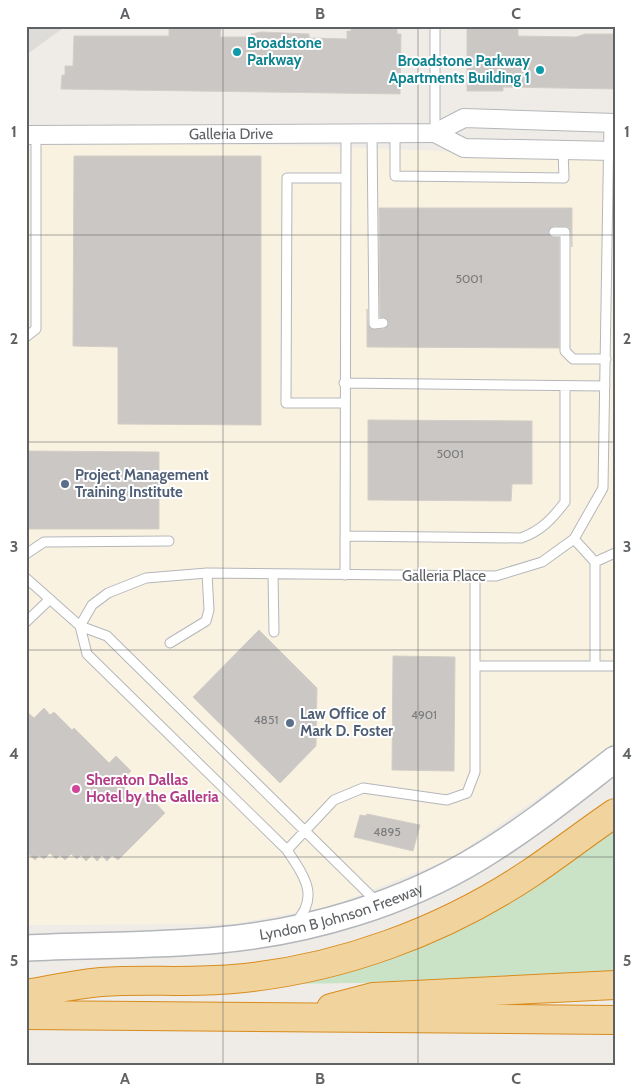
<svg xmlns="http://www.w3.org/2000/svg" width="641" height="1092" viewBox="0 0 641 1092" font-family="Cabin,sans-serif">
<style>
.commercial{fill:#faf2e1}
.industrial{fill:#dedcd9}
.green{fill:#cae3c7}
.building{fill:#cac7c4;stroke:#d3cec6}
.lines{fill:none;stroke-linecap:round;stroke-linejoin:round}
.service-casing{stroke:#b4b7ba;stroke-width:11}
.minor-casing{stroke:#b4b7ba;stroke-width:20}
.secondary-casing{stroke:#b3b6ba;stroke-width:28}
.motorway-casing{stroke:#d88c1e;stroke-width:30}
.service{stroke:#fff;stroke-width:9}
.minor{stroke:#fff;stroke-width:18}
.secondary{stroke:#fff;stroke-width:25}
.motorway{stroke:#f0d39d;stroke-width:28}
.grid{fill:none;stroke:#5f6265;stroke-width:1;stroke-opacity:0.55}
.culture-dot{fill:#0f9aa8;stroke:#fff;stroke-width:2}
.service-dot{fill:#5c6f8a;stroke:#fff;stroke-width:2}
.hotel-dot{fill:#d1479c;stroke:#fff;stroke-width:2}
.labels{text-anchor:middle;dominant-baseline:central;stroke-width:4;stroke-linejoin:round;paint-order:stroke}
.number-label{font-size:12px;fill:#7a7b7d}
.culture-label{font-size:15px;font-weight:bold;fill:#0d838f;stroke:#fff;text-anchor:start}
.street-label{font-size:15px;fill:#5f6265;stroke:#fff}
.service-label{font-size:15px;font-weight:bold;fill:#4e5e75;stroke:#fff;text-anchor:start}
.hotel-label{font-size:15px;font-weight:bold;fill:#b23c85;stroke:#fff;text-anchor:start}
.neatline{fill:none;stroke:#5f6265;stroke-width:2}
.grid-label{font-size:16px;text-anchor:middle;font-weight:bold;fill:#5f6265}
</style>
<rect width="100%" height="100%" fill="#efece7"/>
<!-- commercial -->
<path class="commercial" d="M26 142 322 146 615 159V744L452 858 332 906 233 924 26 925Z"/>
<!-- industrial -->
<path class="industrial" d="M26 26H66L26 55Z"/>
<!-- green -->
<path class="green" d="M615 826V973L427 982 285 984Z"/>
<!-- building -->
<path class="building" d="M169 26H221L220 37H251V34L261 32 309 34V38L347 39V31H351V26H397V34H401L400 94 61 89 62 75H65V66H73L74 36H169Z
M467 26H518V36L576 37 585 34H615V89L503 87V91H467Z
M74 156H261V425L118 424V347L73 346Z
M379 208H572V247L571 232 569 227 554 226 548 232 550 237 559 238V348L367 347V309L368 325 371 329H384L389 323 386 318 380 317Z
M368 420 532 421V484H512L511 501 368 500Z
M26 451 159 452V529H26Z
M259 630 317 688 316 746 280 783 193 697Z
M393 656 455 657 454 771 392 770Z
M44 708 50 715 54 712 72 730 74 728 109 763 116 756 131 771 120 783 139 802 147 794 165 813 118 860 112 855 107 861 102 855 97 861 92 855 86 861 81 855 77 859 71 854 65 860 60 855 56 859 50 853 44 859 39 855 35 860 26 852V711L34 718Z
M367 814 420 825 413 851 354 837 360 815 366 816Z"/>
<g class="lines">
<defs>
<path id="service" d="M372 133 374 324 383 323
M395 133V176L564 178 563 150
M435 133V26
M554 232H565V351L573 359H606
M26 337 36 329V135
M344 383 605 386
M344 403H286L287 178H346
M345 536 521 538C541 531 552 519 565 502V386
M574 539 595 562V666
M26 554 44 542 169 541
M595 562 615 553
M273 574 274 632
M345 575 346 134
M26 578 80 626 107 636 377 902
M26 622 50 599
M170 643 206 621 209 610 207 573
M475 666H615
M287 850 334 800 363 788 447 800 467 793 475 772V576
M295 923C321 896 303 875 287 850L87 654 80 626 92 605 108 593 146 578 207 573 496 576 542 562 574 539 603 488 609 123"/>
<g id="minor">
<path d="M435 133 464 148 615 151"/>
<path id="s1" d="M26 135 435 133 464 118 615 123"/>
</g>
<g id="secondary">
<path id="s2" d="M26 948C90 945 155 946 219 940 309 932 403 904 480 857 528 828 571 793 615 759"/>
</g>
<path id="motorway" d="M26 994C51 990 76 984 101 982 145 979 189 983 233 979 339 970 444 931 532 872 560 853 587 832 615 813
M331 1008 373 997 615 985
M26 1015 615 1020"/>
</defs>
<!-- service casing -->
<use href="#service" class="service-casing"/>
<!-- minor casing -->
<use href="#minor" class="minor-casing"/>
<!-- secondary casing -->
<use href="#secondary" class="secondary-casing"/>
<!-- motorway casing -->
<use href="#motorway" class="motorway-casing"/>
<!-- service -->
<use href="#service" class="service"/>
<!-- minor -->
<use href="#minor" class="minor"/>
<!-- secondary -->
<use href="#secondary" class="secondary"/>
<!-- motorway -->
<use href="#motorway" class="motorway"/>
</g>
<!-- grid -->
<path class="grid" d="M223 26V1066M418 26V1066M26 235H615M26 442H615M26 650H615M26 857H615"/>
<!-- markers -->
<g class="culture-dot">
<circle cx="237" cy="52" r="5"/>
<circle cx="540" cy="70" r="5"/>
</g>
<g class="service-dot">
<circle cx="65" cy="484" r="5"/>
<circle cx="290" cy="723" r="5"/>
</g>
<circle class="hotel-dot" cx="76" cy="789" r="5"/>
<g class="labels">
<!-- number labels -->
<g class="number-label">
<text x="469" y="278">5001</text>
<text x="450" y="453">5001</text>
<text x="424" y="714">4901</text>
<text x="266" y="719">4851</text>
<text x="387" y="831">4895</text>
</g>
<!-- culture labels -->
<g class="culture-label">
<text x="247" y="43">Broadstone<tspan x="247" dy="17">Parkway</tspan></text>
<text x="530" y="61" text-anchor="end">Broadstone Parkway<tspan x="530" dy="17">Apartments Building 1</tspan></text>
</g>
<!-- street labels -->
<g class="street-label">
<text stroke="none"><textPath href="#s1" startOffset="205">Galleria Drive</textPath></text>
<text x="444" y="576">Galleria Place</text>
<text stroke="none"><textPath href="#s2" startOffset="319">Lyndon B Johnson Freeway</textPath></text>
</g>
<!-- service labels -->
<g class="service-label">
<text x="75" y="475">Project Management<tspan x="75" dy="17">Training Institute</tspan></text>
<text x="300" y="714">Law Office of<tspan x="300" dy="17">Mark D. Foster</tspan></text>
</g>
<!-- hotel labels -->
<g class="hotel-label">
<text x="86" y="780">Sheraton Dallas<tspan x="86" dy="17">Hotel by the Galleria</tspan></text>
</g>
</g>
<!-- border -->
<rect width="641" height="1092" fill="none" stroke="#ffffff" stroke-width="55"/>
<rect x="28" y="28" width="586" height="1036" class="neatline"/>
<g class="grid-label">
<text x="125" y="19">A</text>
<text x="320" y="19">B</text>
<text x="516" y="19">C</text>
<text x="14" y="137">1</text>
<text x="627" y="137">1</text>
<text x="14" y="344">2</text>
<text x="627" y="344">2</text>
<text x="14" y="552">3</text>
<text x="627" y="552">3</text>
<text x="14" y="759">4</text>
<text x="627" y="759">4</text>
<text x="14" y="966">5</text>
<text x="627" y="966">5</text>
<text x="125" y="1084">A</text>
<text x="320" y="1084">B</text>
<text x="516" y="1084">C</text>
</g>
</svg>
